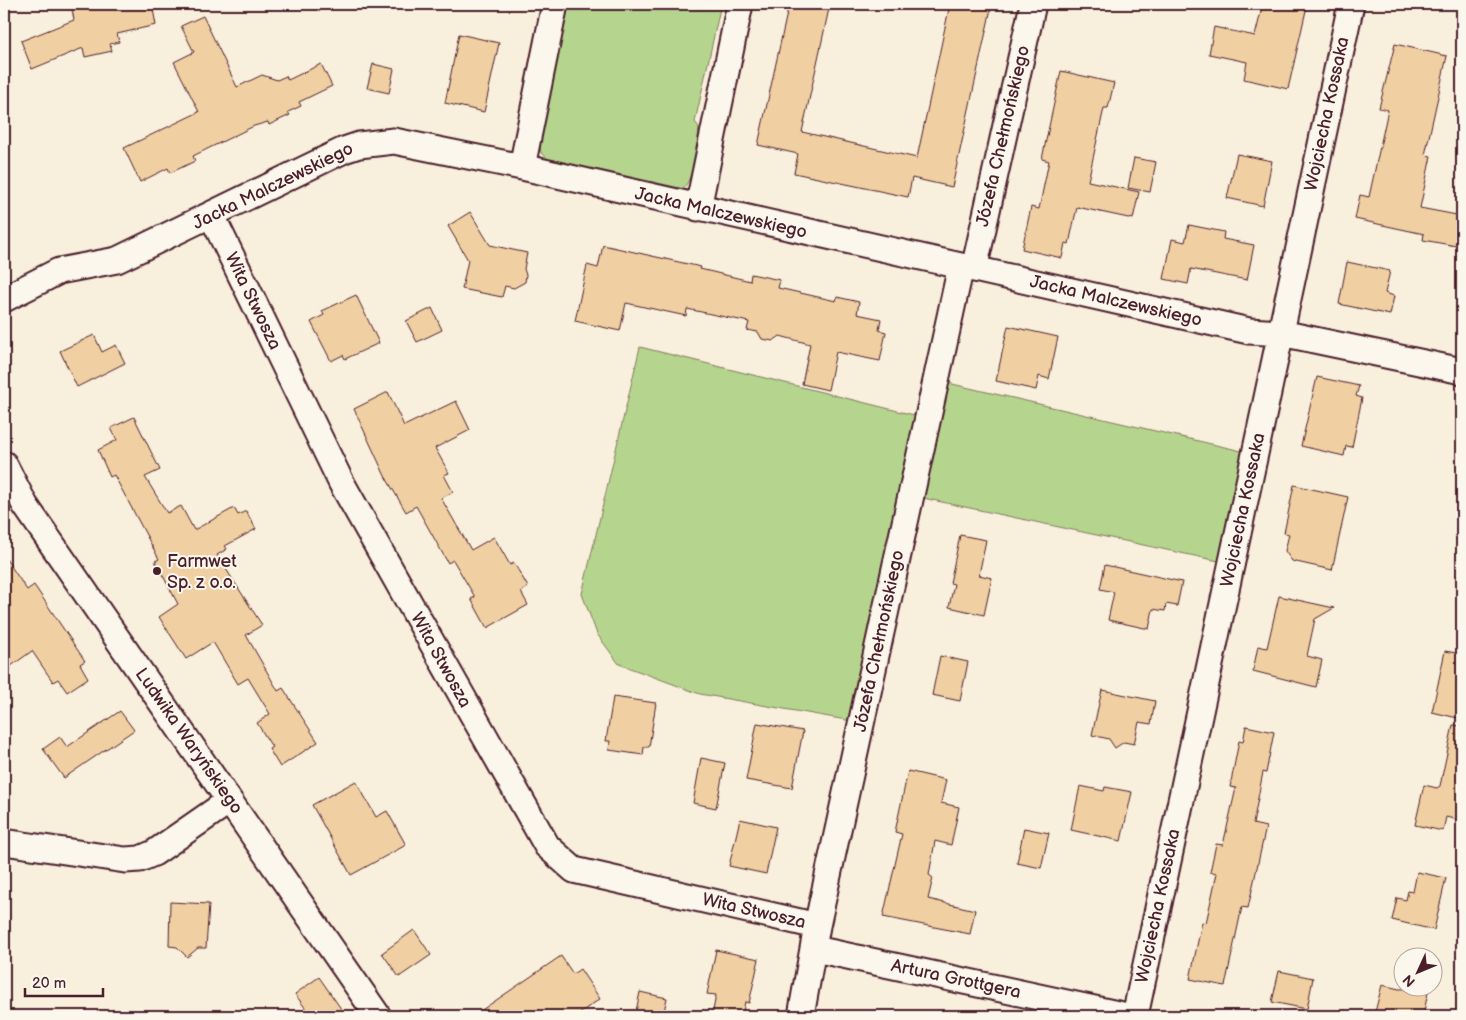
<svg xmlns="http://www.w3.org/2000/svg" width="1466" height="1020" viewBox="0 0 1466 1020" font-family="'Balsamiq Sans',sans-serif">
<style>
.green{fill:#b5d58e;stroke:#807a5c}
.building{fill:#f0d0a2;stroke:#4a1f2b}
.lines{fill:none;stroke-linecap:round;stroke-linejoin:round}
.minor-casing{stroke:#4a1f2b;stroke-width:29}
.minor{stroke:#fbf7ec;stroke-width:25}
.poi-dot{fill:#4a1f2b;stroke:#fbf7ec;stroke-width:2}
.labels{text-anchor:middle;dominant-baseline:central;stroke-width:4;stroke-linejoin:round;paint-order:stroke}
.street-label{font-size:18px;fill:#4a1f2b;stroke:#fbf7ec}
.poi-label{font-size:18px;fill:#4a1f2b;stroke:#fbf7ec;text-anchor:start}
</style>
<rect width="100%" height="100%" fill="#f9efdd"/>
<filter id="ink" filterUnits="userSpaceOnUse"><feTurbulence type="fractalNoise" baseFrequency=".02" numOctaves="2"/><feDisplacementMap in="SourceGraphic" scale="10" xChannelSelector="R" yChannelSelector="G"/><feConvolveMatrix kernelMatrix="1 2 1 2 8 2 1 2 1" color-interpolation-filters="sRGB"/></filter>
<g filter="url(#ink)">
<!-- green -->
<path class="green" d="M569 4H721L695 122 699 127C697 147 696 171 684 188L670 191 555 165 541 153 539 136Z
M640 347 918 416 852 721 700 694 619 664 597 634 582 594Z
M948 383 1246 452 1223 562 923 498Z"/>
<!-- building -->
<path class="building" d="M71 4H152L156 25 117 34 119 42 110 44 112 51 85 57 83 48 32 69 21 41 74 20Z
M789 4H830L802 132 917 158 950 4H992L952 187 912 178 908 197 794 173 798 154 758 145Z
M1263 4H1296L1307 6 1288 89 1244 79 1247 62 1209 54 1214 27 1255 36Z
M203 16 237 87 262 75 277 80 286 76 288 80 321 64 332 86 299 102 301 106 288 112 290 115 269 125 268 122 254 126 193 156 195 161 170 173 168 168 140 182 124 148 199 112 174 62 194 52 181 26Z
M459 34 499 43 484 112 445 103Z
M1395 44 1447 56 1425 155 1431 156 1420 208 1462 216V247L1423 240 1424 234 1355 219 1360 195 1369 197 1388 110 1379 108Z
M373 64 394 69 389 93 367 88Z
M1061 71 1114 83 1108 108H1104L1088 181 1139 192 1133 219 1077 207 1069 244 1065 243 1062 258 1022 249 1031 207 1039 209 1049 161 1042 159Z
M1237 154 1272 161 1263 206 1227 198Z
M1134 158 1156 162 1150 192 1128 188Z
M470 212 490 245 527 253 524 269 526 275 525 282 514 288 505 286 502 297 462 289 468 260 448 226Z
M1189 225 1224 232 1223 239 1254 245 1247 280 1191 269 1188 284 1164 279 1172 239 1185 242Z
M603 245 701 267 700 269 750 281 751 274 780 280 778 288 836 301 837 297 859 302 857 314 881 319 879 330 886 332 880 361 836 352 828 390 802 384 810 344 780 336 773 341 762 339 758 332 747 330 749 322 687 309 686 316 626 303 620 331 575 321 587 265 598 268Z
M1347 262 1390 271 1385 293 1394 296 1390 315 1339 304Z
M356 295 379 343 345 359 343 355 331 361 311 322 324 315 322 311Z
M432 308 442 330 417 342 406 321Z
M1008 326 1058 337 1049 379 1039 376 1036 390 996 381Z
M94 335 102 352 116 345 125 363 77 387 60 351Z
M1317 377 1359 386 1356 396 1362 398 1352 447 1346 446 1344 456 1301 446Z
M388 392 404 426 456 401 470 430 435 448 449 473 444 475 453 492 441 498 471 550 494 537 510 565 514 563 528 587 521 592 528 605 487 628 471 599 475 597 453 560 448 563 416 506 406 512 385 476 354 409Z
M134 417 160 470 145 477 167 513 181 506 194 530 234 508 238 515 246 511 256 529 225 546 227 549 217 555 262 625 246 635 278 691 283 688 318 742 280 767 269 749 272 747 257 723 270 714 248 678 238 684 213 642 186 659 159 617 178 604 155 561 159 559 114 475 110 477 98 450 117 440 111 428Z
M1294 485 1348 497 1332 570 1292 561 1285 551 1289 534 1284 533Z
M960 535 986 540 979 575 992 578 984 615 949 607 954 584 950 583Z
M4 556 27 590 34 585 85 661 80 664 88 678 67 692 58 679 53 682 32 651 4 671Z
M1105 565 1182 582 1177 606 1166 604 1165 611 1153 609 1149 629 1108 620 1114 592 1100 589Z
M1279 596 1334 608 1315 619 1307 656 1322 660 1316 687 1253 671 1258 646 1267 648Z
M1445 651 1462 654V719L1432 712Z
M940 656 968 662 960 701 932 695Z
M1102 690 1155 701 1151 724 1139 722 1134 744 1124 742 1115 748 1109 739 1092 735Z
M613 697 656 703 649 747H644L643 755 609 750 610 741H606Z
M120 711 134 730 64 778 43 749 60 737 67 747Z
M757 723 803 731 792 788 746 780Z
M1453 725 1462 726V821L1446 817 1443 831 1415 825 1424 785 1437 788 1440 786Z
M1246 726 1274 732 1266 773 1263 772 1253 824 1266 827 1248 908 1242 907 1225 986 1190 979 1202 922 1206 923 1217 873 1210 872 1216 844 1223 845 1236 788 1230 787 1239 741 1243 742Z
M701 758 725 763 716 808 693 803Z
M908 771 946 780 941 803 959 807 951 845 935 841 929 875 933 878 928 899 975 910 970 934 883 917 902 834 895 832Z
M356 781 376 817 387 811 406 845 351 875 312 805Z
M1080 786 1104 791 1105 787 1132 792 1121 841 1071 830Z
M740 819 776 827 766 874 729 866Z
M1024 828 1049 833 1041 868 1017 863Z
M1417 872 1446 878 1434 930 1392 920 1397 898 1406 900 1408 891 1413 892Z
M170 902 209 904 206 948H198L187 957 177 947 169 946Z
M414 930 431 955 399 977 382 953Z
M716 950 759 959 749 1003 745 1002 742 1016H712L716 995 707 994Z
M561 956 573 974 580 969 600 999 575 1016H473Z
M1279 971 1313 978 1307 1009 1272 1002Z
M319 977 346 1016H311L295 994Z
M1382 985 1399 989 1429 988 1423 1016H1374Z
M640 992 667 998 663 1016H635Z"/>
<g class="lines">
<defs>
<path id="minor" d="M522 167 555 4
M698 208 740 4
M212 216 341 482 547 846 574 870 817 926
M974 269 1033 4
M4 299 59 271 117 260 344 150 359 145 394 141 522 167 1249 331 1281 333 1462 371
M4 464 25 505 378 1016
M4 842 125 860 140 859 154 853 229 801
M815 949 1127 1016
M801 1016 817 926 961 266
M1135 1016 1351 4"/>
</defs>
<!-- minor casing -->
<use href="#minor" class="minor-casing"/>
<!-- minor -->
<use href="#minor" class="minor"/>
</g>
</g>
<!-- markers -->
<circle class="poi-dot" cx="157" cy="571" r="5"/>
<g class="labels">
<!-- street labels -->
<g class="street-label">
<text transform="translate(1327 114) rotate(-78)">Wojciecha Kossaka</text>
<text transform="translate(1003 136) rotate(-77)">Józefa Chełmońskiego</text>
<text transform="translate(273 186) rotate(-26)">Jacka Malczewskiego</text>
<text transform="translate(721 213) rotate(13)">Jacka Malczewskiego</text>
<text transform="translate(253 301) rotate(64)">Wita Stwosza</text>
<text transform="translate(1116 301) rotate(13)">Jacka Malczewskiego</text>
<text transform="translate(1243 510) rotate(-78)">Wojciecha Kossaka</text>
<text transform="translate(879 641) rotate(-78)">Józefa Chełmońskiego</text>
<text transform="translate(441 660) rotate(61)">Wita Stwosza</text>
<text transform="translate(189 741) rotate(55)">Ludwika Waryńskiego</text>
<text transform="translate(1158 906) rotate(-78)">Wojciecha Kossaka</text>
<text transform="translate(754 911) rotate(13)">Wita Stwosza</text>
<text transform="translate(956 979) rotate(12)">Artura Grottgera</text>
</g>
<!-- poi labels -->
<g class="poi-label">
<text x="167" y="561">Farmwet<tspan x="167" dy="21">Sp. z o.o.</tspan></text>
</g>
</g>
<!-- margin -->
<rect width="1466" height="1020" fill="none" stroke="#fbf7ec" stroke-width="20"/>
<rect x="10" y="10" width="1446" height="1000" fill="none" stroke="#4a1f2b" stroke-width="2" filter="url(#ink)"/>
<!-- north arrow -->
<g transform="translate(1418 972) rotate(226)"><circle r="24" fill="#fbf7ec" stroke="#b4a19f"/>
<path d="M0-4L9 19L0 12L-9 19Z" fill="#4a1f2b"/>
<text y="-8" font-size="14" font-weight="bold" text-anchor="middle" fill="#4a1f2b">N</text>
</g>
<!-- scale -->
<path d="M25 988v8h78v-8" fill="none" stroke="#4a1f2b" stroke-width="2.5"/>
<text x="32" y="988" font-size="15" fill="#4a1f2b" stroke="#fbf7ec" stroke-width="4" paint-order="stroke">20 m</text>
</svg>
